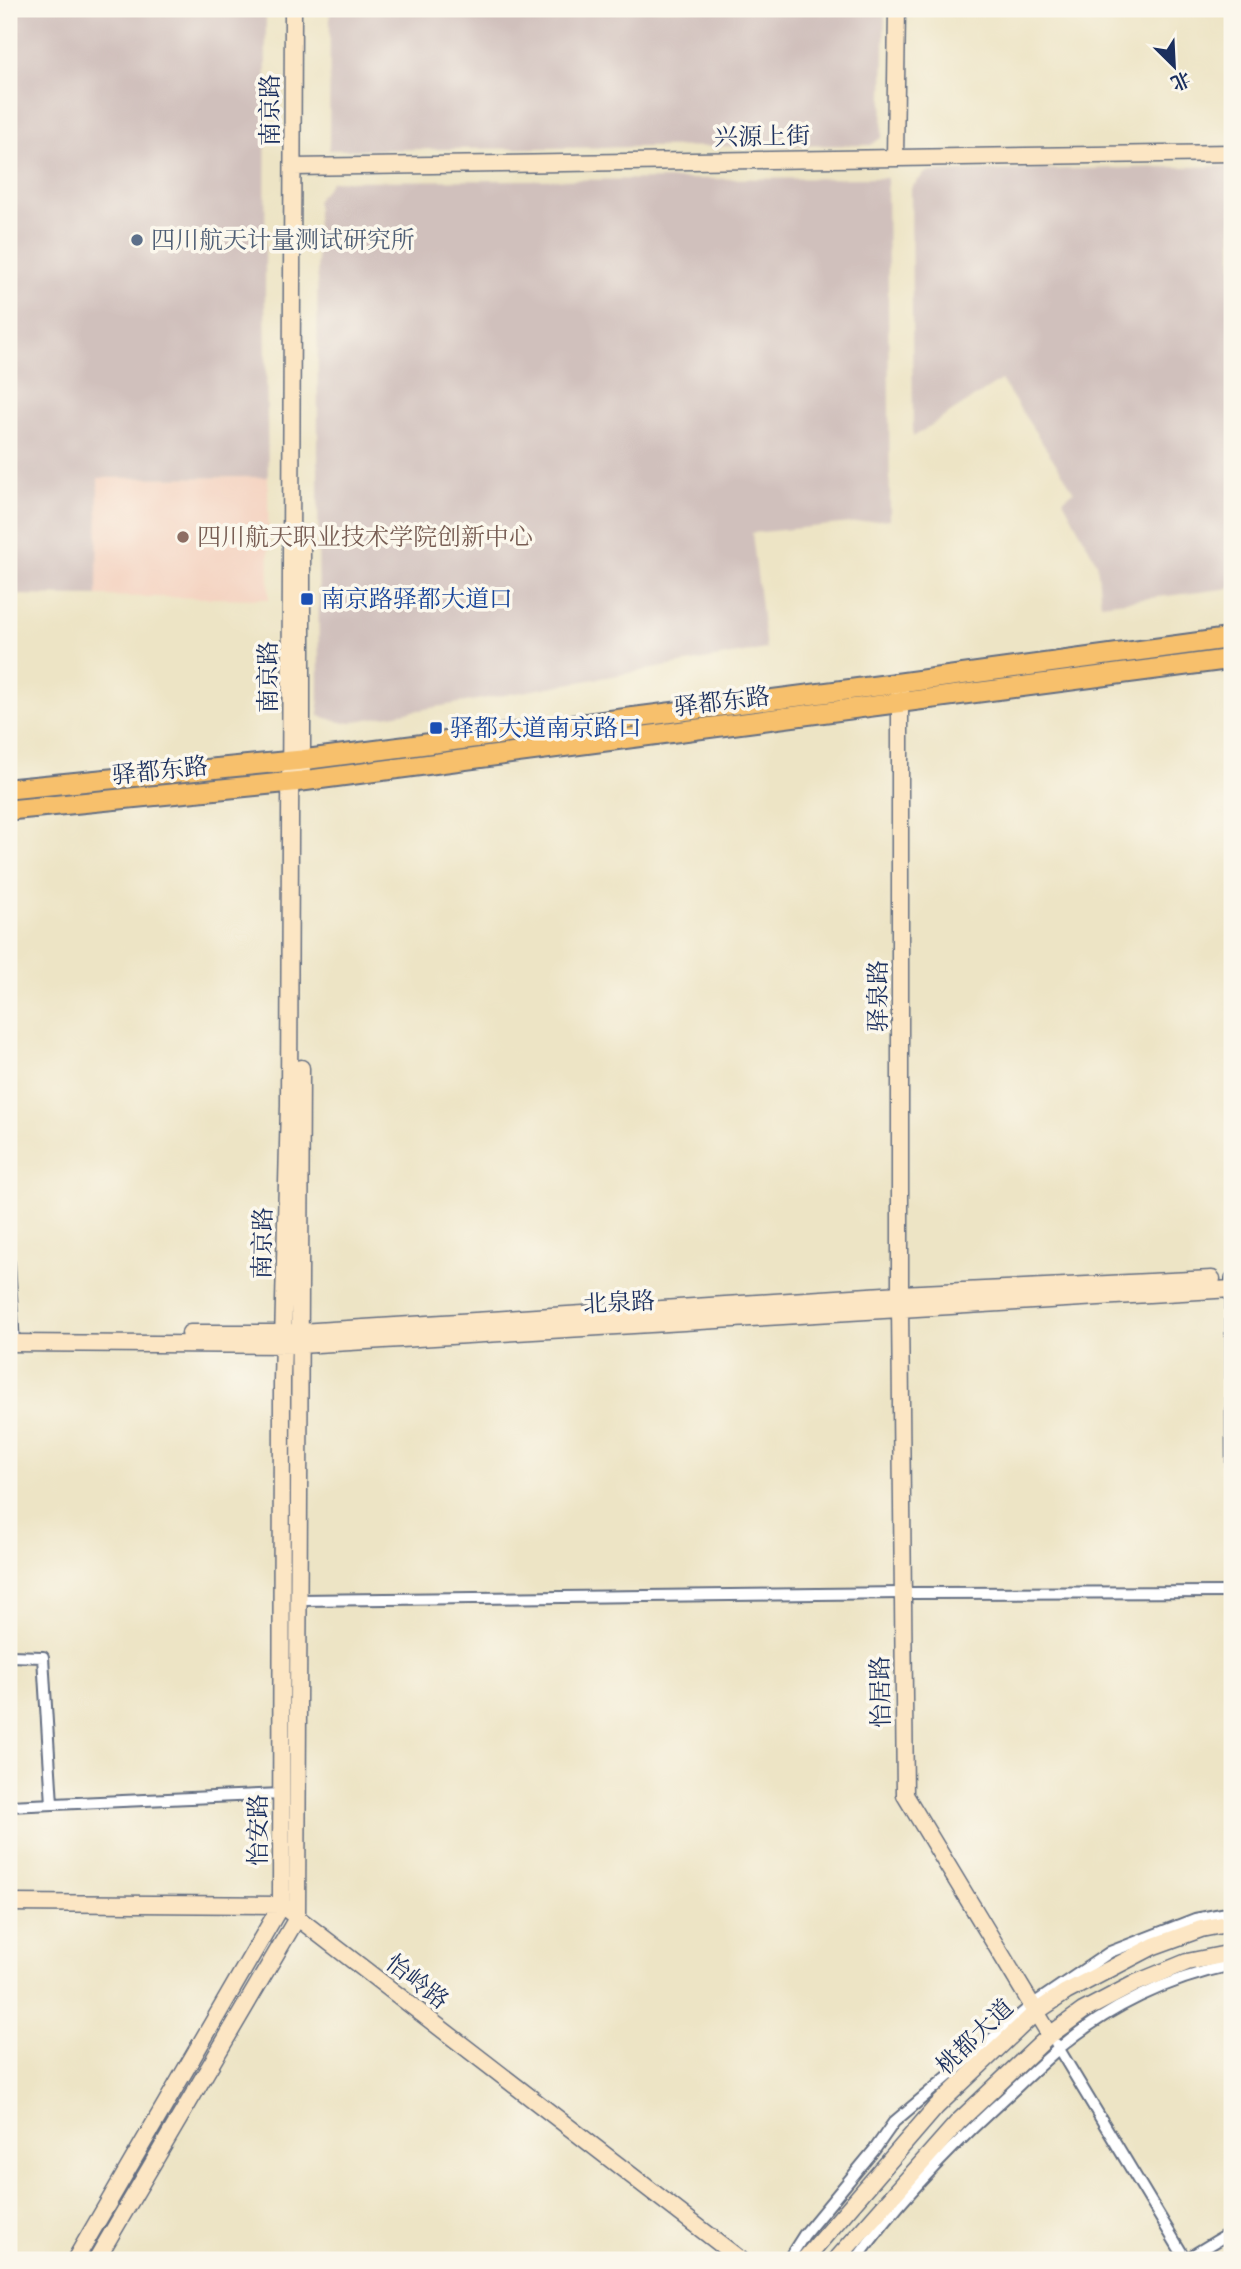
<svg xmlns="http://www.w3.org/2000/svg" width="1241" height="2269" viewBox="0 0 1241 2269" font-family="Cardo,'Noto Serif SC',serif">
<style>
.built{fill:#f4d3c1}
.industrial{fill:#d0c0bc}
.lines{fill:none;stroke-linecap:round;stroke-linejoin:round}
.street-casing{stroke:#646e82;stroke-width:14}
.secondary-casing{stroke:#646e82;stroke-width:19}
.highway-casing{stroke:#646e82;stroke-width:23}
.street{stroke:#fff;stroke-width:10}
.secondary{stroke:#fce6c4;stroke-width:16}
.highway{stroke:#f7c06c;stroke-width:19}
.service-dot{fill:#5c6f8a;stroke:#fbf7ec;stroke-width:2.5}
.education-dot{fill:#8d6e63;stroke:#fbf7ec;stroke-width:2.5}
.transit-dot{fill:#1a4fb4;stroke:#fbf7ec;stroke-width:2.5}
.labels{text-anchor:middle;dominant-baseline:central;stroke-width:7;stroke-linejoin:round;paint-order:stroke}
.street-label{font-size:24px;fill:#1b2f5e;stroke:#fbf7ec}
.service-label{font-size:24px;fill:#4e5e75;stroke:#fbf7ec;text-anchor:start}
.education-label{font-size:24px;fill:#785e54;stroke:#fbf7ec;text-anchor:start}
.transit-label{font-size:24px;fill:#164399;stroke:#fbf7ec;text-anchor:start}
</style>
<rect width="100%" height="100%" fill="#fbf7ec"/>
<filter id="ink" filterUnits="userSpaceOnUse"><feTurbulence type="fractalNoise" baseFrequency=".0143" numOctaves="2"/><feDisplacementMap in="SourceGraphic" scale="14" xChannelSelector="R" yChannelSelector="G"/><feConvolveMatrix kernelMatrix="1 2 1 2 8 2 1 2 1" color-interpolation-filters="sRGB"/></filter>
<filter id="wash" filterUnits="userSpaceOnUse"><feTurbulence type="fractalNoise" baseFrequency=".00686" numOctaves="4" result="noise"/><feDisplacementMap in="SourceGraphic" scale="28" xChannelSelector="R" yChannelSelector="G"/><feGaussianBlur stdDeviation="1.57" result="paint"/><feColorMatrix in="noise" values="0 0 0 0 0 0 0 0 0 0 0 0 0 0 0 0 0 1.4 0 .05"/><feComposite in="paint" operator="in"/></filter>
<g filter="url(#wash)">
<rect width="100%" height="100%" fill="#ede4c5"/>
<!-- built -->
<path class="built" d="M268 477 269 599 97 596V478Z"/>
<!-- industrial -->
<path class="industrial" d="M9 9H266L265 299 268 477 98 478 97 596 9 595Z
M330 9H885L882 137 871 145 329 150Z
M1232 166V588L1101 604 1097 563 1063 500 1074 491 1001 380 913 437 911 188 926 172Z
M887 178 890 519 752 533 766 649 345 723 319 716 317 200 332 181Z"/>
</g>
<g filter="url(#ink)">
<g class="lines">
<defs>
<path id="street" d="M9 1263 14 1343
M1231 1278 1232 1518
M298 1600 903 1593 1232 1592
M9 1656 43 1657 52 1804
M9 1806 281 1794
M1056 2044 1186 2260
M788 2260 804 2235 875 2149 894 2122 1032 2005 1110 1952 1195 1919 1232 1912
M856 2260C896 2204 944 2154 995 2107 1016 2088 1036 2068 1057 2050 1107 2007 1169 1978 1232 1965
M1185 2260 1223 2237 1232 2233"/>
<path id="secondary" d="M895 158 897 9
M293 167 1232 153
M900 683V1308L905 1795 1050 2035
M302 769V536
M190 1333H284L900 1294 1212 1279
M9 1343 300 1345 1232 1289
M9 1903 281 1905 741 2260
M75 2260 281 1905 282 1380 289 1105 293 9
M96 2260 297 1918 301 1068
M804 2260 936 2107 1036 2012 1066 1992 1154 1946 1201 1929 1232 1923
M836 2260 958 2122 1050 2035 1083 2011 1136 1983 1187 1962 1232 1953"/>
<path id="highway" d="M9 789 302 760 900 683 1232 638
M9 810 302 781 1232 659"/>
</defs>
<!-- street casing -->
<use href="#street" class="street-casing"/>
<!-- secondary casing -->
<use href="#secondary" class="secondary-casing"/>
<!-- highway casing -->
<use href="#highway" class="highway-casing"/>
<!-- street -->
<use href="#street" class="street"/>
<!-- secondary -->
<use href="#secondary" class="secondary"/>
<!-- highway -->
<use href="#highway" class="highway"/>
</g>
</g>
<!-- markers -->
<circle class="service-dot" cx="137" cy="240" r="7"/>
<circle class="education-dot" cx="183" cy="537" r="7"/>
<g class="transit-dot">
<rect x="300" y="592" width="14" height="14" rx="3.5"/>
<rect x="429" y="721" width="14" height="14" rx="3.5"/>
</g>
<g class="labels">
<!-- street labels -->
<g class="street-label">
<text transform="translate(270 110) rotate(-90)">南京路</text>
<text transform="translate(762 137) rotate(-1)">兴源上街</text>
<text transform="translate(268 677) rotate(-90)">南京路</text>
<text transform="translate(722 702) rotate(-7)">驿都东路</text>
<text transform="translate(160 771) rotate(-6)">驿都东路</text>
<text transform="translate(878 996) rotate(-90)">驿泉路</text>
<text transform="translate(263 1243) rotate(-89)">南京路</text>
<text transform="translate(619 1303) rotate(-3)">北泉路</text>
<text transform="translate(881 1692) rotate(-91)">怡居路</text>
<text transform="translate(258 1830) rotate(-90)">怡安路</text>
<text transform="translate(417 1982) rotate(38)">怡岭路</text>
<text transform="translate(975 2037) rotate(-44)">桃都大道</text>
</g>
<!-- service labels -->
<g class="service-label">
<text x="151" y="240">四川航天计量测试研究所</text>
</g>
<!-- education labels -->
<g class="education-label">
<text x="197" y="537">四川航天职业技术学院创新中心</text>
</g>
<!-- transit labels -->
<g class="transit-label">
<text x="321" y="599">南京路驿都大道口</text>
<text x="450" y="728">驿都大道南京路口</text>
</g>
</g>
<!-- margin -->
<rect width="1241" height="2269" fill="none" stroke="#fbf7ec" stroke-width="35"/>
<!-- north arrow -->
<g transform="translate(1174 66) rotate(156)" stroke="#fbf7ec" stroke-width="5" paint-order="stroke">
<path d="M0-5L12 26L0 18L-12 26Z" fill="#1b2f5e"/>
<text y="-10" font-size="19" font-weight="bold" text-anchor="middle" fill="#1b2f5e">北</text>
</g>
</svg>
